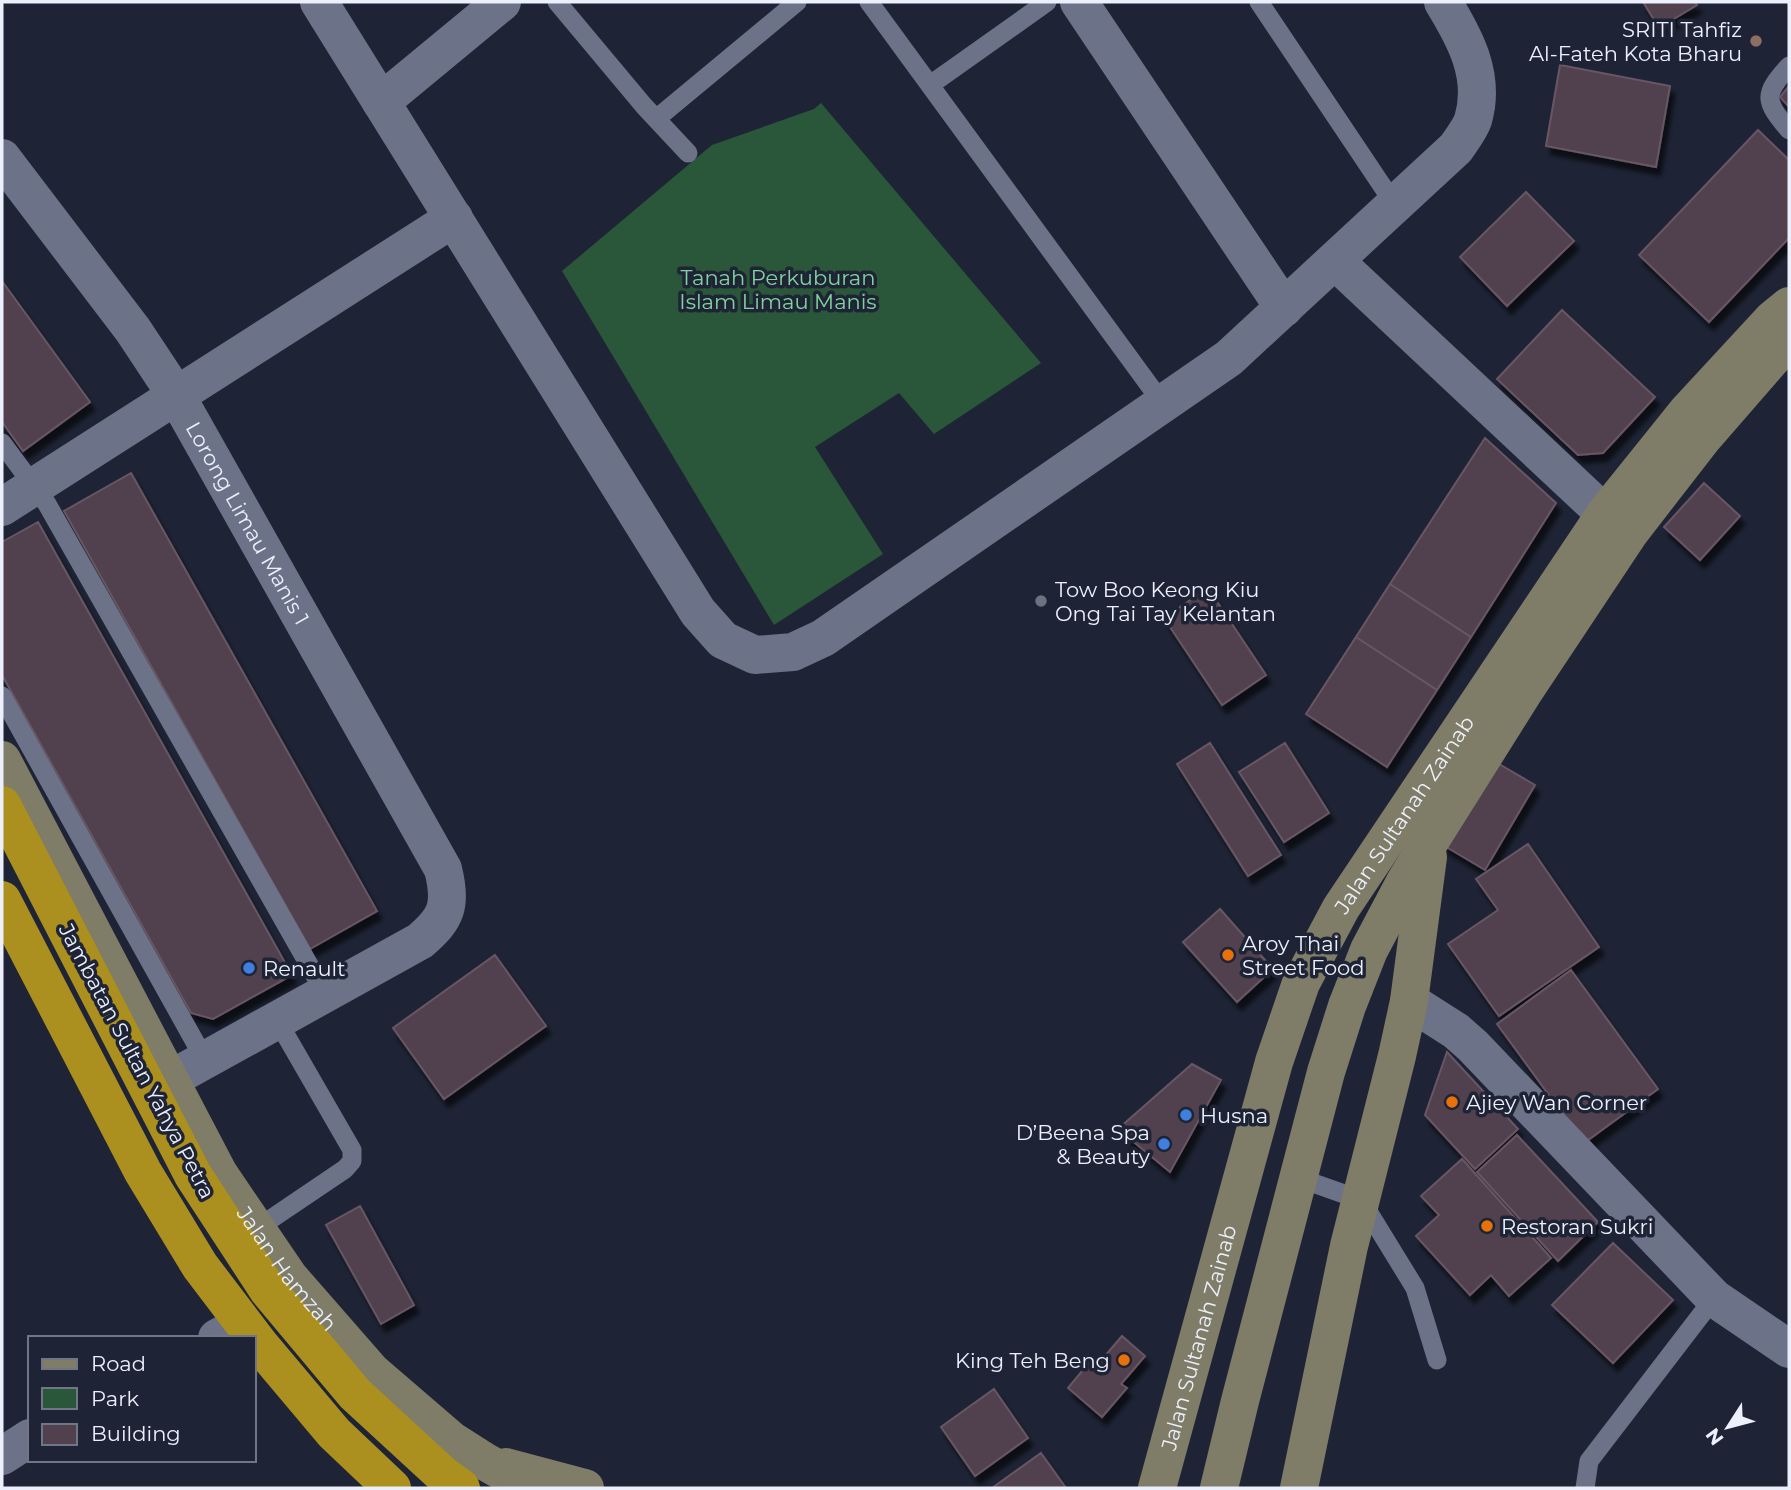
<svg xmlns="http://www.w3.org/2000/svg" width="1791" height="1490" viewBox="0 0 1791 1490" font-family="Montserrat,sans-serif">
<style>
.green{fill:#2a573a}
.building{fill:#51404e;stroke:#685665;stroke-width:2;filter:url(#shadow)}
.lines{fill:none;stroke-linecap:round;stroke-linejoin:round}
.lane{stroke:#6c7388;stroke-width:19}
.street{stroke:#6c7388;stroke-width:38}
.secondary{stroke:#7f7c68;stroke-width:38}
.highway{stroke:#ab901f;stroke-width:38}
.education-dot{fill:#8d6e63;stroke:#1e2435;stroke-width:2.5}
.worship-dot{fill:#6b7280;stroke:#1e2435;stroke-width:2.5}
.food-dot{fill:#e8710a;stroke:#1e2435;stroke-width:2.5}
.shop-dot{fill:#3f7fe0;stroke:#1e2435;stroke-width:2.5}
.labels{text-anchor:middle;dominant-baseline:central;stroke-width:7;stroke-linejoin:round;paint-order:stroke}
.poi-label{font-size:21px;fill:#ecf0fc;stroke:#1e2435;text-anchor:start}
.park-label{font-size:21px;fill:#81d39d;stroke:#1e2435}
.street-label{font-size:21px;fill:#ecf0fc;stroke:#1e2435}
</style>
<defs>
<filter id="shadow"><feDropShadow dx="4.5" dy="8" stdDeviation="2" flood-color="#0009"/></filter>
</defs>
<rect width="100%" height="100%" fill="#1e2435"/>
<!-- green -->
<path class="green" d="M821 103 1041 363 934 434 899 393 815 447 883 554 774 625 562 271 712 145 814 109Z"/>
<!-- building -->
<path class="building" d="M1643 2H1695L1697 5 1659 28Z
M1560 65 1670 86 1656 167 1546 146Z
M1789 86V107L1780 97Z
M1758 130 1789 160V238L1709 322 1639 255Z
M1526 192 1574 241 1507 306 1460 257Z
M2 281 90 402 23 451 2 422Z
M1562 310 1655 397 1603 453 1578 455 1497 379Z
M1485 438 1556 503 1471 637 1390 584Z
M131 473 377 911 310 949 64 511Z
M1704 483 1740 516 1700 560 1664 527Z
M38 522 292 975 213 1019 191 1013 2 675V542Z
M1390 584 1471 637 1437 690 1356 637Z
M1208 588 1266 675 1222 705 1164 618Z
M1356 637 1437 690 1387 767 1306 714Z
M1210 743 1281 855 1248 876 1177 764Z
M1285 743 1329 813 1284 842 1239 772Z
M1494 761 1535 785 1485 870 1443 845Z
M1528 844 1599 947 1499 1016 1448 944 1498 910 1476 879Z
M1220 909 1273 969 1237 1002 1183 942Z
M495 955 546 1026 444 1099 393 1028Z
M1571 970 1658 1089 1584 1143 1497 1024Z
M1447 1052 1518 1129 1475 1169 1425 1115Z
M1192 1064 1221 1080 1170 1172 1118 1129Z
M1517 1135 1598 1222 1558 1261 1477 1172Z
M1462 1159 1551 1258 1509 1296 1491 1275 1470 1295 1416 1236 1439 1215 1421 1196Z
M360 1206 414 1305 381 1324 326 1225Z
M1613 1243 1673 1300 1613 1363 1552 1305Z
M1122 1336 1145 1356 1121 1384 1127 1388 1102 1417 1068 1388 1093 1358 1099 1363Z
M994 1389 1028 1438 975 1476 941 1427Z
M1041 1453 1066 1488H992Z"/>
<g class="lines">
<!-- lane -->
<path class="lane" d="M557 2 644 106 688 153
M869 2 1163 404
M1259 2 1395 205
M1789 66C1763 95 1764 100 1789 130
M930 85 1047 2
M656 119 797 2
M2 443 47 504 325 993
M2 696 205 1060
M1299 1178 1361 1200 1415 1288 1437 1360
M256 1229 345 1169 352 1161V1150L277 1020
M1585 1488 1589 1461 1714 1298"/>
<!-- street -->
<g class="street">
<path d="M319 2 698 612 723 640 755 655 793 652 823 638 1229 358 1456 148C1462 139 1470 129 1473 120 1486 76 1465 38 1443 2"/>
<path d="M1079 2 1284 308"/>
<path d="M381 102 502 2"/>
<path id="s1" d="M2 158 133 330 176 395 443 869C452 905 447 918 420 941L169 1080"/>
<path d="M1335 261 1605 514"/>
<path d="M2 507 454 218"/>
<path d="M1409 1001 1456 1031 1473 1046 1714 1298 1789 1349"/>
<path d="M217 1338 228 1332"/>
<path d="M2 1456 30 1438"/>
</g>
<!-- secondary -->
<g class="secondary">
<path id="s2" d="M2 760 219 1174 289 1277 372 1372 451 1440 484 1461 532 1488"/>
<path d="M506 1467 585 1488"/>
<path id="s3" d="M1157 1488 1274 1062 1301 983 1341 908 1605 514 1687 412 1773 319 1789 306"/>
<path d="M1219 1488 1240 1401 1326 1072 1347 1006 1369 950 1405 882 1430 841 1525 690 1630 532 1702 439 1789 339"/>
<path d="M1299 1488 1349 1246 1397 1056 1409 1001 1428 857"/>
</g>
<!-- highway -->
<path class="highway" d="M2 805 193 1175 268 1290 355 1394 443 1475 461 1488
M2 900 143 1172 200 1266 260 1345 334 1433 392 1488"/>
</g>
<!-- markers -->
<circle class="education-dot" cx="1756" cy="41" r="7"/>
<circle class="worship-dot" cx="1041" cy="601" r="7"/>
<g class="food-dot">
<circle cx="1228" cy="955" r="7"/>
<circle cx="1452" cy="1102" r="7"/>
<circle cx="1487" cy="1226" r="7"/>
<circle cx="1124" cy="1360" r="7"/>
</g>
<g class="shop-dot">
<circle cx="249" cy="968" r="7"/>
<circle cx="1186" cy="1115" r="7"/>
<circle cx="1164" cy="1144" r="7"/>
</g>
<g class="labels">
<!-- poi labels -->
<g class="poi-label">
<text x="1742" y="29" text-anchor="end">SRITI Tahfiz<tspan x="1742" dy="24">Al-Fateh Kota Bharu</tspan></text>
<text x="1055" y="589">Tow Boo Keong Kiu<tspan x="1055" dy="24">Ong Tai Tay Kelantan</tspan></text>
<text x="1242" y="943">Aroy Thai<tspan x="1242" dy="24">Street Food</tspan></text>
<text x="263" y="968">Renault</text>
<text x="1466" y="1102">Ajiey Wan Corner</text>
<text x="1200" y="1115">Husna</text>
<text x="1150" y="1132" text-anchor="end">D’Beena Spa<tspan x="1150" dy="24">&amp; Beauty</tspan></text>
<text x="1501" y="1226">Restoran Sukri</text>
<text x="1110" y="1360" text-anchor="end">King Teh Beng</text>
</g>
<!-- park labels -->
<g class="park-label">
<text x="778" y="277">Tanah Perkuburan<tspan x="778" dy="24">Islam Limau Manis</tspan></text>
</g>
<!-- street labels -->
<g class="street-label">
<text stroke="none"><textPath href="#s1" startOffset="441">Lorong Limau Manis 1</textPath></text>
<text stroke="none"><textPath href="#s3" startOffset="723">Jalan Sultanah Zainab</textPath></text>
<text transform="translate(137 1061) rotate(62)">Jambatan Sultan Yahya Petra</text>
<text stroke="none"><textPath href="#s2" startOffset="584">Jalan Hamzah</textPath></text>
<text stroke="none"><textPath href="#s3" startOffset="156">Jalan Sultanah Zainab</textPath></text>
</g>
</g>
<!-- border -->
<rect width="1791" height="1490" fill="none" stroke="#ecf0fc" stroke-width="7"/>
<!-- legend -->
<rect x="28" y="1336" width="228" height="126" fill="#1e2435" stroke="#707685" stroke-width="2"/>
<rect x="42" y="1359" width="35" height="10" fill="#7f7c68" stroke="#707685" stroke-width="2"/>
<text x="91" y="1371" font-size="21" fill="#ecf0fc">Road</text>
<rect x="42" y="1388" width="35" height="21" fill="#2a573a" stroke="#707685" stroke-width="2"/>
<text x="91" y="1406" font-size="21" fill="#ecf0fc">Park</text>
<rect x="42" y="1424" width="35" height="21" fill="#51404e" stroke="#707685" stroke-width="2"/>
<text x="91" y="1441" font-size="21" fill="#ecf0fc">Building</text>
<!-- north arrow -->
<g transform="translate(1728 1427) rotate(234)" stroke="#1e2435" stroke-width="5" paint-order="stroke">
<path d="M0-5L12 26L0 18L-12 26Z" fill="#ecf0fc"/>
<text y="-10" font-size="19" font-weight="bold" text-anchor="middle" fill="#ecf0fc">N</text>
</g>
</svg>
